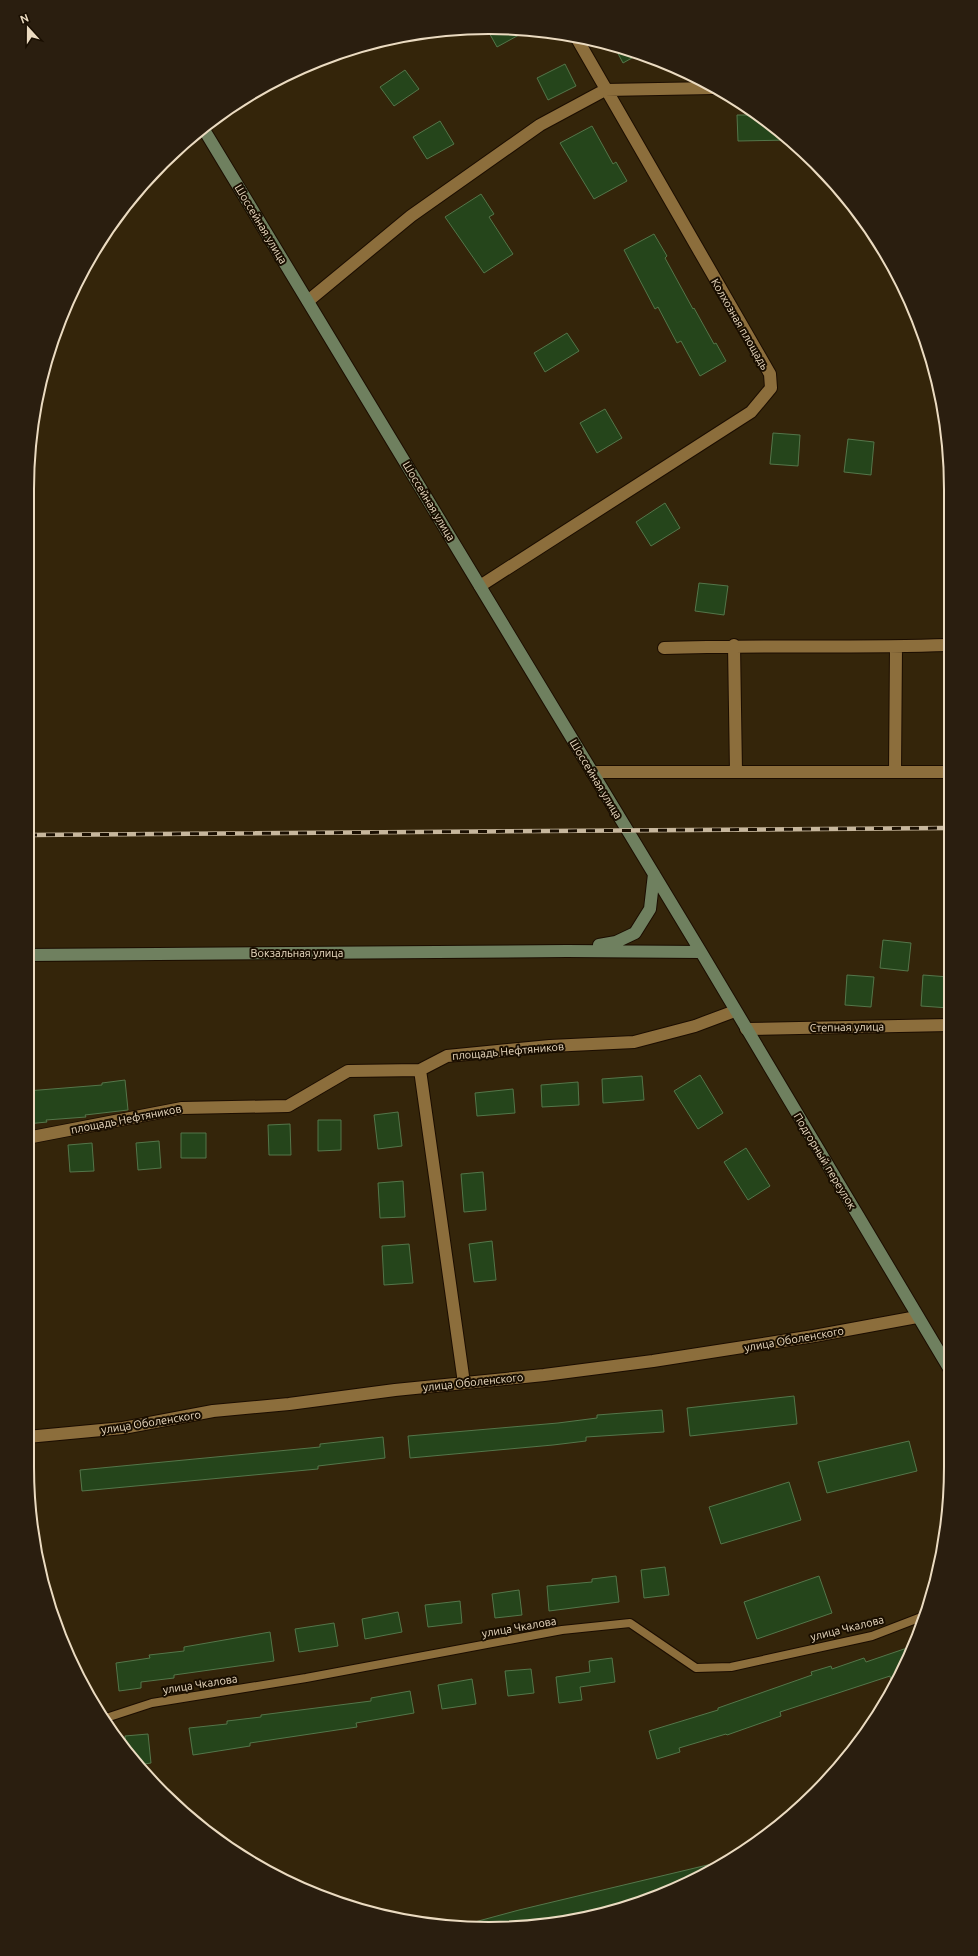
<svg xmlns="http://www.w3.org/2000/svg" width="978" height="1956" viewBox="0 0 978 1956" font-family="Ubuntu,sans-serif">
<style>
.building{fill:#25451b;stroke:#54764a}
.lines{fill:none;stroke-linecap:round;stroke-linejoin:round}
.lane-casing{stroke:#1b0d00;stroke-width:10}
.street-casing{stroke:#1b0d00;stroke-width:14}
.secondary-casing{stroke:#1b0d00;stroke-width:14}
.lane{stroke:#8c6e3c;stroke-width:8}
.street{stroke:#8c6e3c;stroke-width:12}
.secondary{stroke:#6f805f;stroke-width:12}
.rail-casing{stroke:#c7b79d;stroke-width:4.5}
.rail{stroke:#190e00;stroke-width:3;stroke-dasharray:9;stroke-linecap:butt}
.labels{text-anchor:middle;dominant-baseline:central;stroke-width:4;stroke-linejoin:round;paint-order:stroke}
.street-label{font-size:11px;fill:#ebdbc1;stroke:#190e00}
.rim{fill:none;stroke:#ebdbc1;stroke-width:2}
</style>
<rect width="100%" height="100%" fill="#34250a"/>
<!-- building -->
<path class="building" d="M519 28 528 30 497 47 487 29Z
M613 44 627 50 639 54 623 63Z
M565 64 576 86 548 100 537 78Z
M405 70 419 89 394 106 380 87Z
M737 115H753L791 140 738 141Z
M440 121 454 144 427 159 413 137Z
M592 126 613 164 616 162 627 181 594 199 560 143Z
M481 194 494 214 489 217 513 254 484 273 445 217Z
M654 234 667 256 665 258 693 309 694 308 714 344 716 343 726 361 700 376 681 341 677 343 658 307 655 309 624 250Z
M567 333 579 351 545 372 534 353Z
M605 409 622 438 597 453 580 423Z
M773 433 800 435 798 466 770 464Z
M848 439 874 442 871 475 844 472Z
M665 503 680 528 651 546 636 522Z
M699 583 728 586 724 615 695 611Z
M883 940 911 943 908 971 880 968Z
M847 975 874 977 871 1007 845 1005Z
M923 975 949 977V1008L921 1006Z
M700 1075 723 1113 698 1129 674 1091Z
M642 1076 644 1100 603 1103 602 1079Z
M125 1080 128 1110 85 1115 86 1117 46 1120 47 1122 27 1124V1091L102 1085V1083Z
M578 1082 579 1105 542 1107 541 1085Z
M513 1089 515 1113 477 1116 475 1093Z
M398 1112 402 1146 378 1149 374 1115Z
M318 1120H341V1150L318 1151Z
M290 1124 291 1155H269L268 1125Z
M181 1133H206V1158H181Z
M159 1141 161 1168 138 1170 136 1143Z
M92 1143 94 1171 70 1172 68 1145Z
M746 1148 770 1186 748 1200 724 1162Z
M483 1172 486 1210 464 1212 461 1174Z
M403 1181 405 1217 380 1218 378 1183Z
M492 1241 496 1280 474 1282 469 1244Z
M409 1244 413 1283 384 1285 382 1246Z
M794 1396 797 1424 690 1436 687 1408Z
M662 1410 664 1432 586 1437V1441L553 1445 410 1458 408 1436 558 1423 597 1418V1415Z
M383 1437 385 1458 318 1466V1469L82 1491 80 1470 320 1447V1444Z
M909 1441 917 1471 827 1493 818 1462Z
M789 1482 801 1520 721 1544 709 1507Z
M665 1567 669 1595 644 1598 641 1570Z
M616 1576 619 1602 549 1611 547 1586 592 1582V1579Z
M819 1576 832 1613 757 1639 744 1602Z
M519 1590 522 1615 495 1618 492 1594Z
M460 1601 462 1623 428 1627 425 1605Z
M398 1612 402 1632 365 1639 362 1619Z
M334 1623 338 1646 299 1652 295 1629Z
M270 1632 274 1661 174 1675V1678L141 1682V1688L119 1691 116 1663 150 1658 149 1655 184 1651V1647Z
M907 1648 909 1656 899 1679 891 1681 890 1676 780 1712 781 1716 727 1735 726 1734 679 1748 680 1752 657 1759 649 1731 718 1710V1708L812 1675 811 1672 831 1666 832 1669 864 1658 866 1662Z
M612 1658 615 1682 580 1687 582 1700 559 1703 556 1677 590 1672 589 1661Z
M531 1669 534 1693 508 1696 505 1671Z
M472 1679 476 1704 442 1709 438 1685Z
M410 1691 414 1713 356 1723 357 1727 250 1743V1746L193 1755 189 1728 227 1724V1721L261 1717V1715L371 1701V1698Z
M148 1734 151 1763 138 1765 127 1753 125 1736Z
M720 1862 721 1865 693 1881 609 1913 549 1925 472 1928 471 1923 519 1910Z"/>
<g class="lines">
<defs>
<path id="lane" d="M103 1719 152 1703 306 1678 562 1630 630 1623 696 1668 731 1667 872 1636 924 1616"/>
<path id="street" d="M308 301 411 216 540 125 605 90 713 88
M480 586 751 412 771 388 770 374 576 37
M734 645 736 772
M664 648C759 645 853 648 948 645
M592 772H948
M895 772 896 647
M746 1029 949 1025
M420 1070 464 1383
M27 1138 182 1108 288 1106 348 1071 420 1070 447 1056 550 1046 634 1042 695 1026 735 1011
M27 1437 123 1428 213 1411 289 1404 395 1390 544 1375 653 1361 814 1336 917 1317"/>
<path id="secondary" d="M203 128 701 952 950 1370
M599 945 616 942 635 933 650 909 654 874
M27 955 567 951 701 952"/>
</defs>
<!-- lane casing -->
<use href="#lane" class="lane-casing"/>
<!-- street casing -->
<use href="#street" class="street-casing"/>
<!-- secondary casing -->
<use href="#secondary" class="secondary-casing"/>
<!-- lane -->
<use href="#lane" class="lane"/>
<!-- street -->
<use href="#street" class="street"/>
<!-- secondary -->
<use href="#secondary" class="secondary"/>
<defs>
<path id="rail" d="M28 835 948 828"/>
</defs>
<!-- rail casing -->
<use href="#rail" class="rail-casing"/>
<!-- rail -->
<use href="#rail" class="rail"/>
</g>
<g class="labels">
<!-- street labels -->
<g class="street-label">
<text transform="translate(261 224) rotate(59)">Шоссейная улица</text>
<text transform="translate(740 324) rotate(60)">Колхозная площадь</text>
<text transform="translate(429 501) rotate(59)">Шоссейная улица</text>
<text transform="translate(596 779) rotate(59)">Шоссейная улица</text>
<text x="297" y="953">Вокзальная улица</text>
<text transform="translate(847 1027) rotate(-1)">Степная улица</text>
<text transform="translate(508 1051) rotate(-5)">площадь Нефтяников</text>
<text transform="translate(126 1119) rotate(-11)">площадь Нефтяников</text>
<text transform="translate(825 1161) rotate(59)">Подгорный переулок</text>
<text transform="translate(794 1339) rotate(-10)">улица Оболенского</text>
<text transform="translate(473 1382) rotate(-6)">улица Оболенского</text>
<text transform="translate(151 1422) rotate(-9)">улица Оболенского</text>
<text transform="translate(519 1627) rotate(-10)">улица Чкалова</text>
<text transform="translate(847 1628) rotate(-14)">улица Чкалова</text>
<text transform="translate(200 1684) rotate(-9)">улица Чкалова</text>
</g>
</g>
<!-- crop -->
<path d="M0 0H978V1956H0ZM489 34H489A455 455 0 0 1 944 489V1467A455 455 0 0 1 489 1922H489A455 455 0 0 1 34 1467V489A455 455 0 0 1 489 34Z" fill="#2a1e0f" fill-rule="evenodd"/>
<path class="rim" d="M489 34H489A455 455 0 0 1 944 489V1467A455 455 0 0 1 489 1922H489A455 455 0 0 1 34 1467V489A455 455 0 0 1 489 34Z"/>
<!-- north arrow -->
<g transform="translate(28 28) rotate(339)" stroke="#190e00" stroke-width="3" paint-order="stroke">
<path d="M0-3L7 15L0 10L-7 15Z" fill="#ebdbc1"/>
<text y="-6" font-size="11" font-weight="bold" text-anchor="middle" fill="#ebdbc1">N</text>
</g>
</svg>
